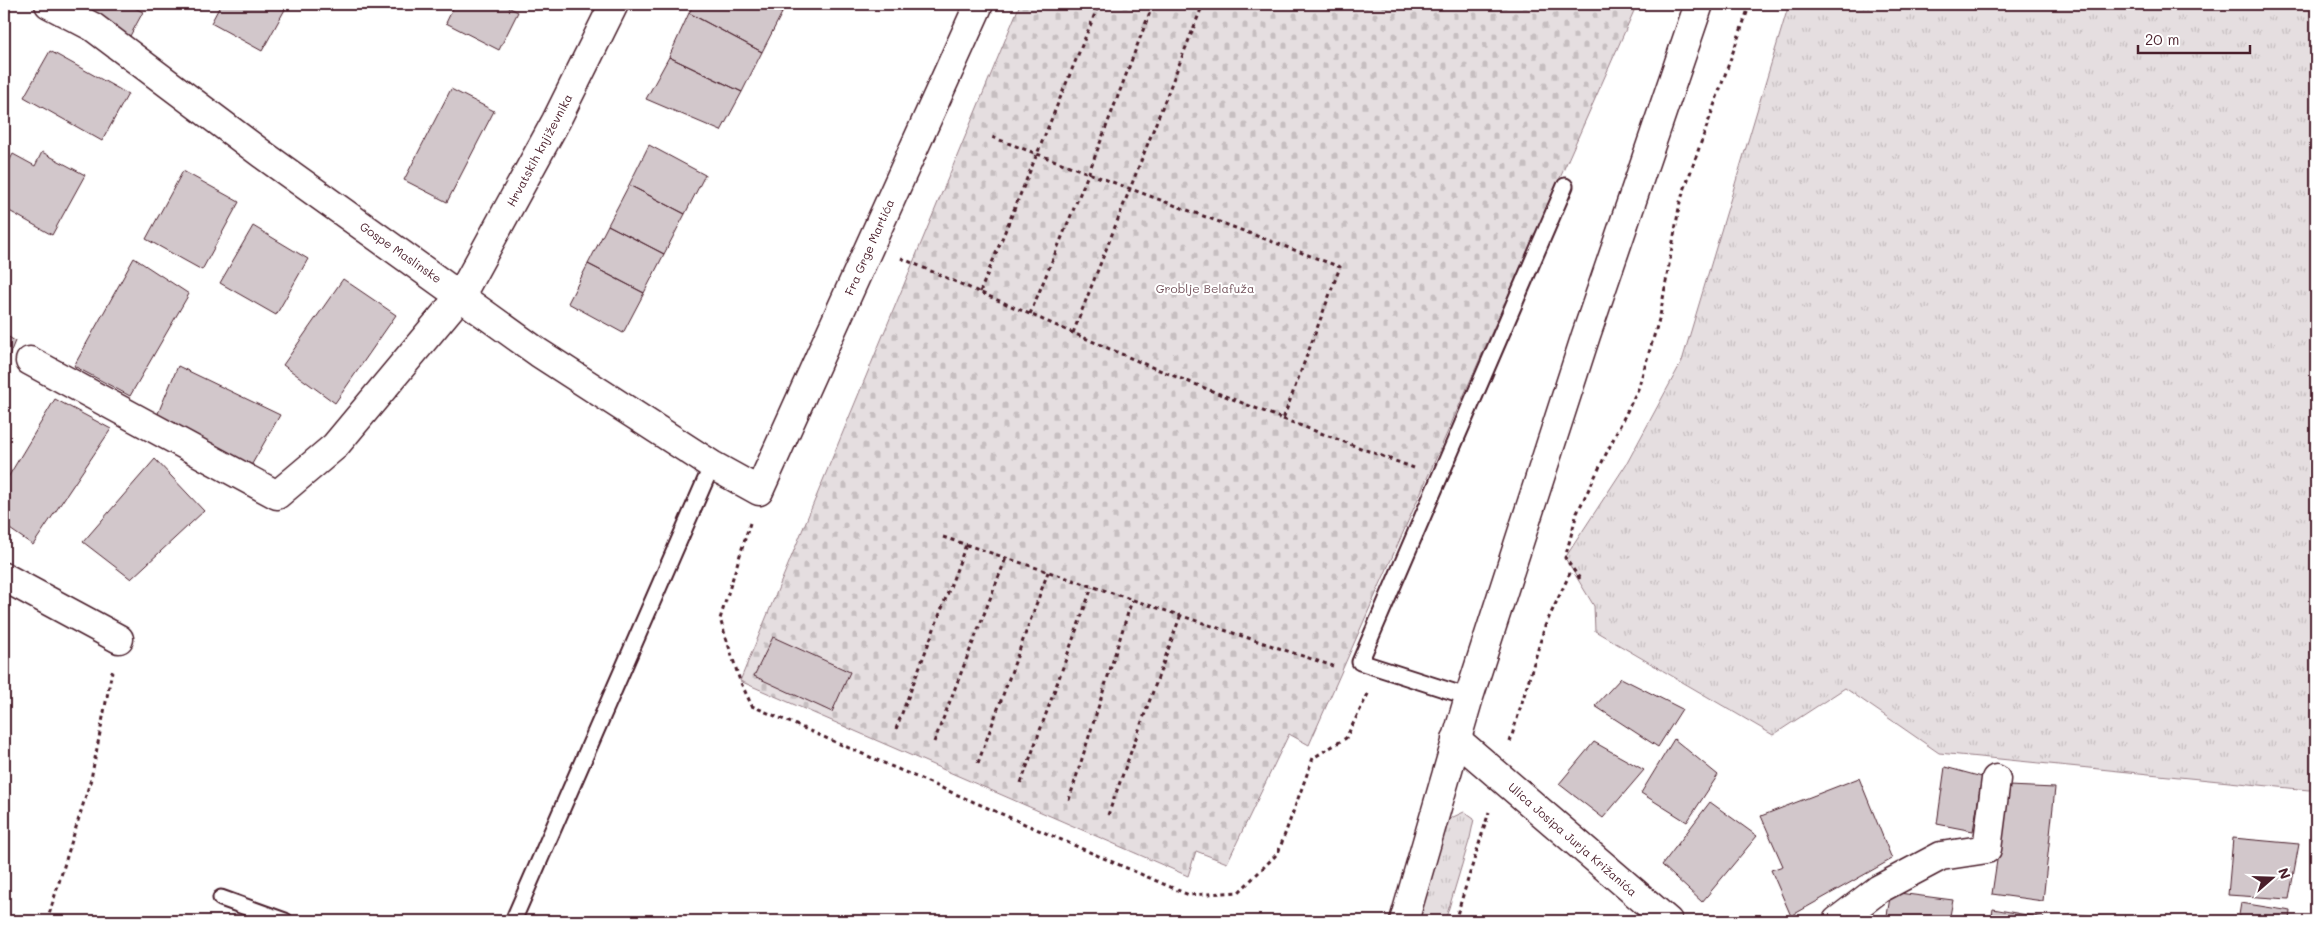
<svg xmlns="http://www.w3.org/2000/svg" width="2320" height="925" viewBox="0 0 2320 925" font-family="Mali,sans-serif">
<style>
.grass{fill:url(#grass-tufts);stroke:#987e86}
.cemetery{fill:url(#cemetery-stones);stroke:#987e86}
.building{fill:#d2c7cb;stroke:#4a1f2b}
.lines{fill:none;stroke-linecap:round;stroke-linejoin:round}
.service-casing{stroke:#4a1f2b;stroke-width:19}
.minor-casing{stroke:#4a1f2b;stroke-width:31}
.path{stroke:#4a1f2b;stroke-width:3;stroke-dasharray:4 4;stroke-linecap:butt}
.service{stroke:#fff;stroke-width:15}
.minor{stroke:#fff;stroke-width:28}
.labels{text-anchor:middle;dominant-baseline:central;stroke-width:4;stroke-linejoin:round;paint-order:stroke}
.street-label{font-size:12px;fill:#4a1f2b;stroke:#fff}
.park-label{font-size:12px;fill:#714f58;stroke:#fff}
</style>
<defs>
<pattern id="grass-tufts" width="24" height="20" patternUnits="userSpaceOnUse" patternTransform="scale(1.25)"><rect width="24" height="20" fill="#e5dee0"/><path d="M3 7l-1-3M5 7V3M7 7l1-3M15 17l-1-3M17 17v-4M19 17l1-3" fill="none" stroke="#c6bec0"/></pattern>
<pattern id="cemetery-stones" width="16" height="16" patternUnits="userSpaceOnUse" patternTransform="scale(1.25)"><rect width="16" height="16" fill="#e5dee0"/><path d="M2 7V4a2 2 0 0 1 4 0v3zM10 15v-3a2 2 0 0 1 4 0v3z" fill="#c6bec0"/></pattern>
</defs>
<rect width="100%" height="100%" fill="#fff"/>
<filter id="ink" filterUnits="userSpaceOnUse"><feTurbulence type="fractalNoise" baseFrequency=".02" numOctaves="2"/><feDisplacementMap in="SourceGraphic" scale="10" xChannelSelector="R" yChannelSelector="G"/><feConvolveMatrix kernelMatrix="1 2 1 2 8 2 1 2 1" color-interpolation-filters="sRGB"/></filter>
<g filter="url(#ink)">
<!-- grass -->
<path class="grass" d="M1789 4H2316V788L2309 790 1939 753 1845 688 1773 735 1595 631 1594 606 1565 558 1627 463 1682 361Z
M1464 812 1474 819 1470 838 1445 921H1417L1444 827 1451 818Z"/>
<!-- cemetery -->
<path class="cemetery" d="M1020 4H1637L1309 745 1289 734 1227 863 1196 851 1188 876 740 681Z"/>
<!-- building -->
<path class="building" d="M70 4H127L143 12 130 36Z
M221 4H288L262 51 211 23Z
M455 4H502L518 12 499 50 446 23Z
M694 4H763L782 13 762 52 689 13Z
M763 4H787L782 13Z
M689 13 762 52 742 92 669 57Z
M50 51 128 94 102 141 24 97Z
M669 57 742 92 721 131 646 99Z
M451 89 494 111 447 202 404 180Z
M649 145 705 175 685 214 629 185Z
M42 152 85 175 52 235 4 208V171L13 154 35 166Z
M183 171 239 202 202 270 146 239Z
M629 185 685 214 664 254 608 225Z
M608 225 664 254 644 293 588 264Z
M253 226 308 259 276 315 220 283Z
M134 258 189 294 130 396 74 366Z
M588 264 644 293 623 333 568 303Z
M343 279 396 315 335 403 283 365Z
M4 334 15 341 4 368Z
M178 366 280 415 248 471 156 418Z
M55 399 111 429 33 545 4 525V484Z
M155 459 204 511 131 579 83 542Z
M773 637 850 672 832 712 754 676Z
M1621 678 1682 709 1658 747 1595 706Z
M1674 739 1718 775 1687 822 1641 793Z
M1594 742 1644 770 1603 818 1559 784Z
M1945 767 1982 777 1973 831 1937 824Z
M1859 778 1892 859 1791 916 1771 870 1783 866 1761 816Z
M2008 786 2055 788 2043 901 1992 894Z
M1710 802 1757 836 1702 902 1662 865Z
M2233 838 2299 844 2289 899 2228 895Z
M1891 892 1953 900 1949 921H1886Z
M2241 903 2291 911 2290 921H2238Z
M1993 909 2044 918 2043 921H1991Z
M2071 914 2132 919V921H2071Z"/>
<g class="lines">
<defs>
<path id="service" d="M1469 697 1360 662 1565 186
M221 898 285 921
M513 921 712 465"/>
<path id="minor" d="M49 4 93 27 262 154 539 353 712 465 759 491 979 4
M30 361 277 495 335 446 461 295 556 121 614 4
M4 577 119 639
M1456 739 1668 921
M1404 921 1469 697 1586 335 1699 4
M1837 921 1879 889 1941 856 1987 849 1996 779"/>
</defs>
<!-- service casing -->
<use href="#service" class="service-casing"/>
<!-- minor casing -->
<use href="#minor" class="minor-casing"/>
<!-- path -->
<path class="path" d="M901 258 1149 366 1283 419 1340 267 989 136
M980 292 1099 4
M1030 314 1089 172 1153 4
M1073 333 1203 4
M1283 419 1414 468
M750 523 720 619 740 681 752 706 1189 895 1239 892 1278 853 1313 758 1346 738 1369 692
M943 537 1333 666
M1580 579 1565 558 1577 513 1638 389 1660 316 1680 202 1750 4
M896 729 966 545
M934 742 1006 558
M1510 742 1545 626 1572 569
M978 763 1048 572
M1021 783 1092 587
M1069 800 1132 600
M1108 815 1180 617
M47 921 91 779 112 671
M1455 921 1489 812"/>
<!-- service -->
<use href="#service" class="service"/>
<!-- minor -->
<use href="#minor" class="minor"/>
</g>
</g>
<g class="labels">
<!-- street labels -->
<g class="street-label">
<text transform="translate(539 150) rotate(-62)">Hrvatskih književnika</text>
<text transform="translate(869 247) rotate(-66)">Fra Grge Martića</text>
<text transform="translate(401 252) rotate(35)">Gospe Maslinske</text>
<text transform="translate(1573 839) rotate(41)">Ulica Josipa Jurja Križanića</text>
</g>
<!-- park labels -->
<g class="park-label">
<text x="1205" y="288">Groblje Belafuža</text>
</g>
</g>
<!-- margin -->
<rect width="2320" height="925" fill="none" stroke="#fff" stroke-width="20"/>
<rect x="10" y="10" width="2300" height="905" fill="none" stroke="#4a1f2b" stroke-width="2" filter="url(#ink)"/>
<!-- north arrow -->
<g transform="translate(2272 878) rotate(70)" stroke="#ffffff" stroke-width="4" paint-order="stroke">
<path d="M0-4L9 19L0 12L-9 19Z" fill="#4a1f2b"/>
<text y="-8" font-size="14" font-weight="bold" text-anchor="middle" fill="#4a1f2b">N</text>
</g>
<!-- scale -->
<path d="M2138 45v8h112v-8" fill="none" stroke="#4a1f2b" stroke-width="2.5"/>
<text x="2145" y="45" font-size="15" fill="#4a1f2b" stroke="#ffffff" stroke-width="4" paint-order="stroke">20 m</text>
</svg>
